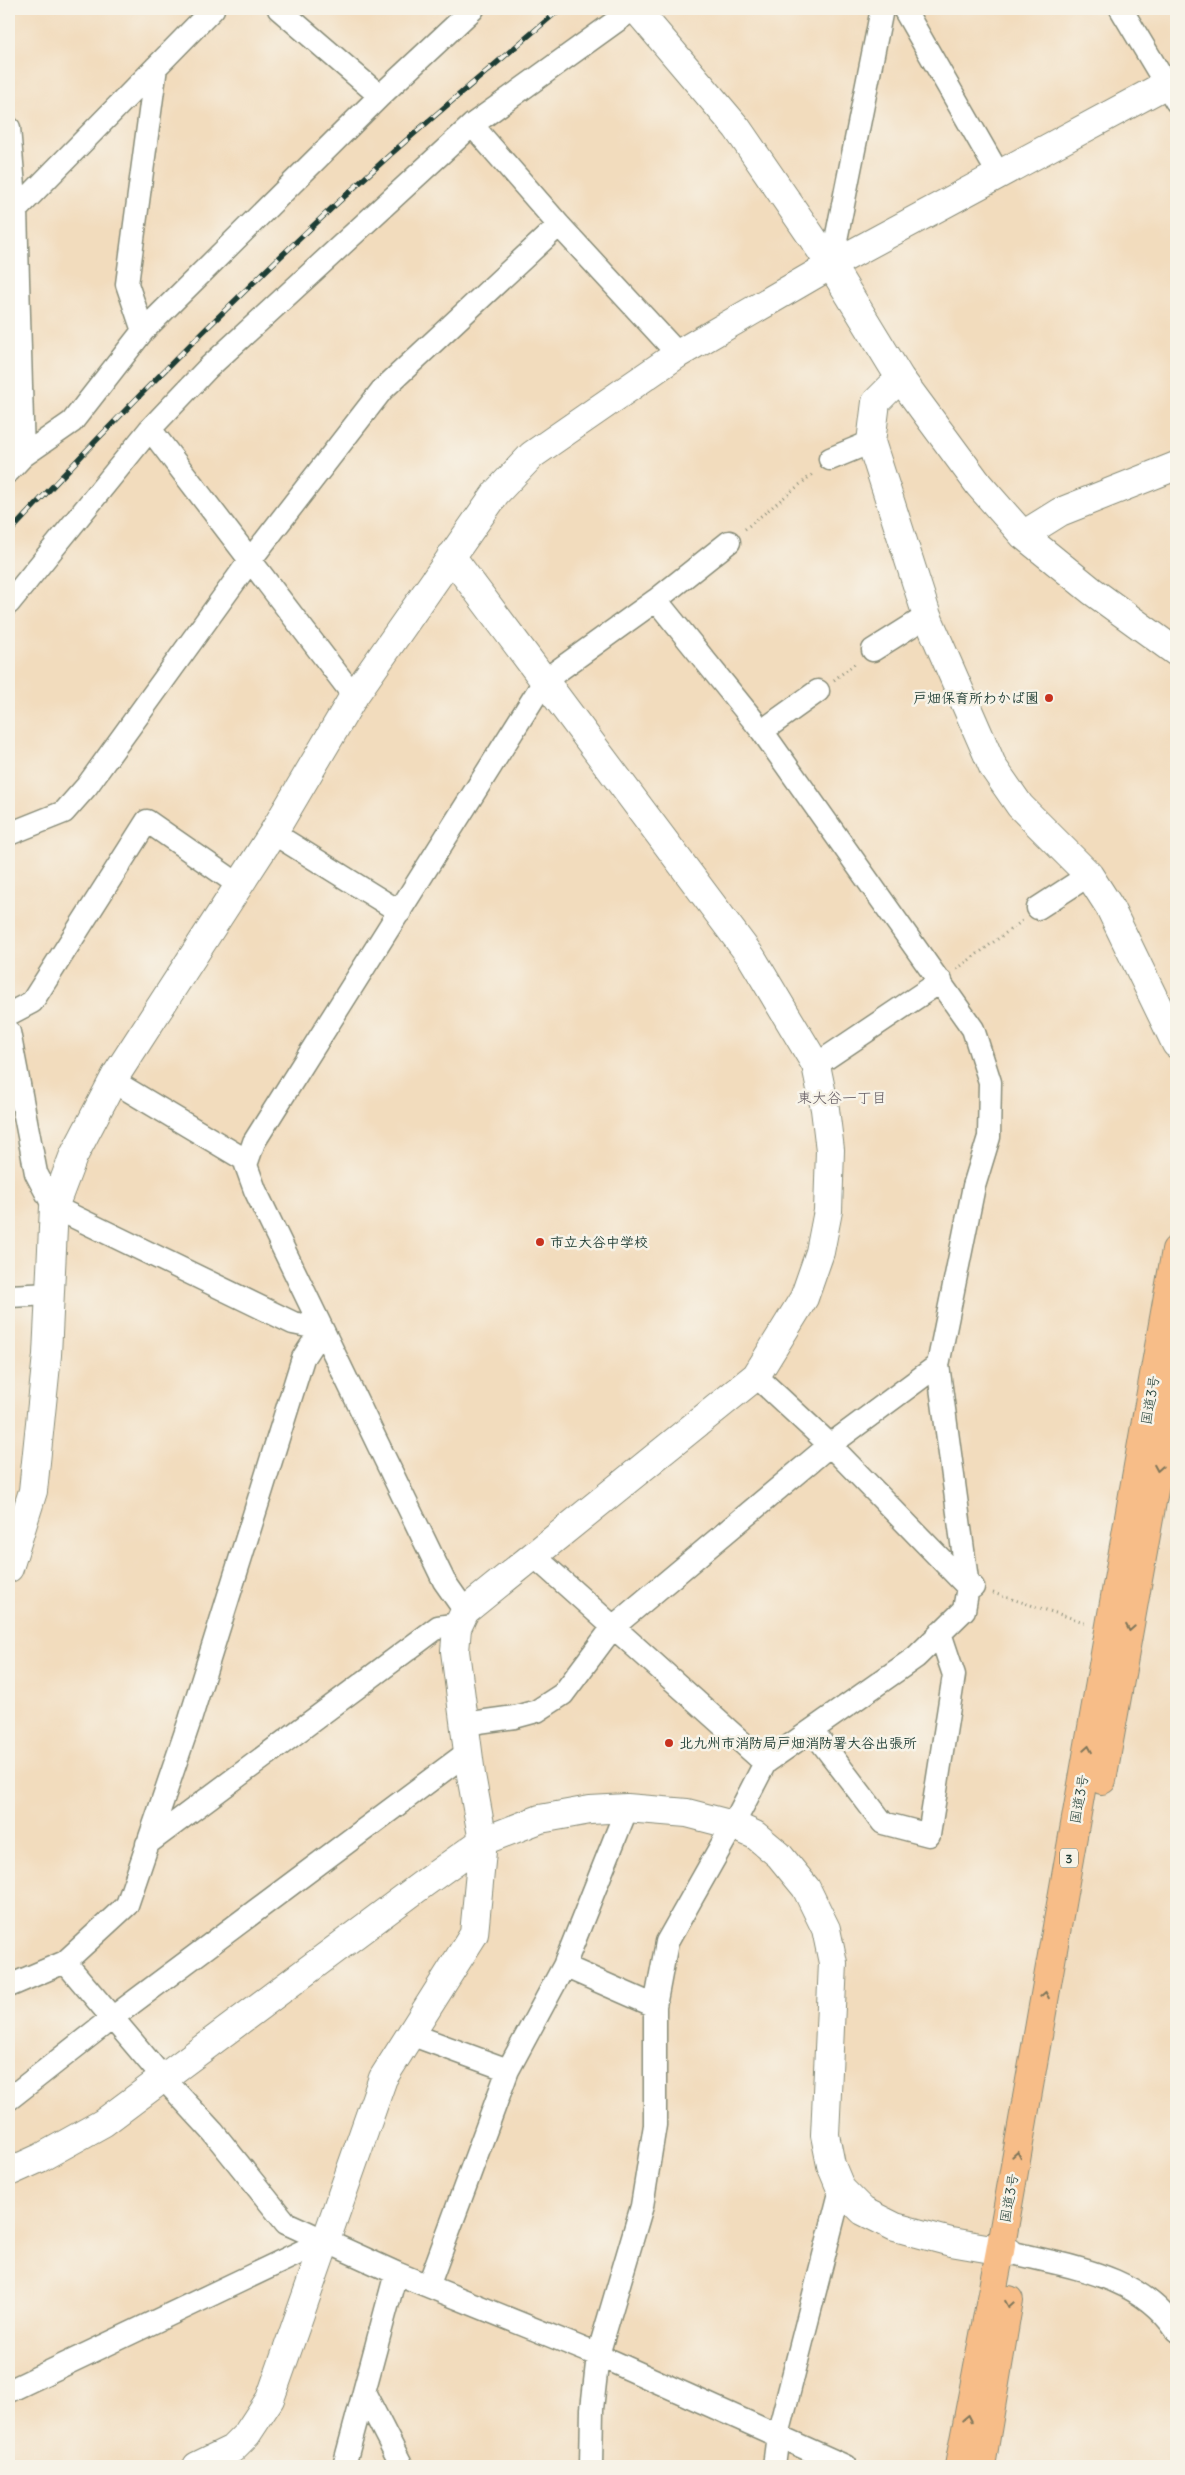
<svg xmlns="http://www.w3.org/2000/svg" width="1185" height="2475" viewBox="0 0 1185 2475" font-family="Delius,'Klee One',sans-serif">
<style>
.lines{fill:none;stroke-linecap:round;stroke-linejoin:round}
.minor-casing{stroke:#888c78;stroke-width:25}
.tertiary-casing{stroke:#888c78;stroke-width:30}
.trunk-casing{stroke:#888c78;stroke-width:30}
.path{stroke:#888c78;stroke-width:3;stroke-dasharray:1 4;stroke-linecap:butt}
.minor{stroke:#fff;stroke-width:22}
.tertiary{stroke:#fff;stroke-width:28}
.trunk{stroke:#f7bd88;stroke-width:28}
.rail-casing{stroke:#1f3d34;stroke-width:5.5}
.rail{stroke:#f7f3e8;stroke-width:4;stroke-dasharray:11;stroke-linecap:butt}
.oneway{stroke:#80775a}
.poi-dot{fill:#c8321e;stroke:#f7f3e8;stroke-width:2}
.labels{text-anchor:middle;dominant-baseline:central;stroke-width:5;stroke-linejoin:round;paint-order:stroke}
.shield{fill:#f7f3e8;stroke:#60746a;stroke-width:1}
.shield-label{font-size:12px;font-weight:bold;fill:#1f3d34}
.poi-label{font-size:14px;font-weight:bold;fill:#1f3d34;stroke:#f7f3e8;text-anchor:start}
.street-label{font-size:14px;fill:#1f3d34;stroke:#f7f3e8}
.neighbourhood-label{font-size:15px;fill:#635b62;stroke:#f7f3e8}
</style>
<rect width="100%" height="100%" fill="#f7f3e8"/>
<filter id="ink" filterUnits="userSpaceOnUse"><feTurbulence type="fractalNoise" baseFrequency=".02" numOctaves="2"/><feDisplacementMap in="SourceGraphic" scale="10" xChannelSelector="R" yChannelSelector="G"/><feConvolveMatrix kernelMatrix="1 2 1 2 8 2 1 2 1" color-interpolation-filters="sRGB"/></filter>
<filter id="wash" filterUnits="userSpaceOnUse"><feTurbulence type="fractalNoise" baseFrequency=".0096" numOctaves="4" result="noise"/><feDisplacementMap in="SourceGraphic" scale="20" xChannelSelector="R" yChannelSelector="G"/><feGaussianBlur stdDeviation="1.12" result="paint"/><feColorMatrix in="noise" values="0 0 0 0 0 0 0 0 0 0 0 0 0 0 0 0 0 1.4 0 .05"/><feComposite in="paint" operator="in"/></filter>
<g filter="url(#wash)">
<rect width="100%" height="100%" fill="#f2dcbd"/>
</g>
<g filter="url(#ink)">
<g class="lines">
<defs>
<path id="minor" d="M279 9 380 96
M904 9 999 175
M1121 9 1176 101
M472 125 559 225 678 354
M9 128 16 210 23 456
M9 210H16L213 9
M831 265 882 9
M143 331 127 284 156 67
M150 429 354 696
M830 459 871 442
M9 471 23 456 72 422 143 331 380 96 473 9
M9 603 150 429 208 368 472 125 633 9
M873 650 927 616
M762 731 818 691
M273 833 400 912
M9 834 64 812 87 786 251 559 382 390 559 225
M1038 908 1089 875
M9 1014 32 1002 147 821 239 885
M9 1032 36 1173 54 1207 293 1323 322 1329
M816 1065 941 981
M113 1081 247 1161
M9 1296 51 1294
M756 1376 830 1445 968 1587H973
M533 1555 765 1763
M465 1611 444 1581 255 1190 246 1165 254 1142 545 680 656 600 729 542
M464 1724 515 1717 537 1711 563 1694 613 1627 830 1445 938 1365
M812 1730 883 1823 929 1835 954 1675 940 1633
M147 1844 438 1627 460 1624
M65 1962 164 2079 213 2132 286 2223 396 2273 598 2355 845 2466
M564 1966 655 2006
M9 1986 65 1962 127 1905 190 1720 303 1358 322 1329
M410 2034 508 2070
M9 2099 112 2018 468 1752
M1009 2252C1069 2267 1139 2274 1176 2330
M429 2284 508 2070 564 1966 627 1808
M9 2391 324 2241
M364 2392 402 2466
M344 2466 396 2273
M591 2466 592 2409 598 2355 642 2206 655 2125V2006L667 1942 733 1825 765 1763 916 1657 964 1610 968 1587 938 1365 974 1186 989 1137 990 1082 973 1029 762 731 656 600
M774 2466 778 2435 841 2189"/>
<path id="tertiary" d="M636 9 737 128 831 265 900 378 979 485 1023 535 1092 591 1176 652
M900 378 876 402 871 442 927 616 993 767 1020 806 1089 875 1109 906 1176 1044
M1023 535 1060 512 1176 466
M9 1568 33 1491 47 1355 54 1207 73 1157 116 1075 273 833 354 696 496 493 532 455 678 354 831 265 1176 79
M9 2172 40 2158 103 2123 423 1884 483 1841 540 1819 590 1810 627 1808 687 1813 733 1825 755 1835 779 1855 806 1888 826 1929 833 1963 825 2135 831 2165 841 2189 863 2211 895 2227 951 2242 1009 2252
M197 2466 232 2449 247 2434 270 2399 383 2078 474 1934 483 1841 471 1775 455 1651 457 1628 465 1611 756 1376 804 1298 820 1252 828 1211 830 1150 825 1109 816 1065 752 958 451 556"/>
<path id="trunk" d="M1102 1780 1176 1368
M959 2466 1000 2251 1176 1250
M981 2466 1009 2300"/>
</defs>
<!-- minor casing -->
<use href="#minor" class="minor-casing"/>
<!-- tertiary casing -->
<use href="#tertiary" class="tertiary-casing"/>
<!-- trunk casing -->
<use href="#trunk" class="trunk-casing"/>
<!-- path -->
<path class="path" d="M745 529 814 473
M834 680 857 662
M957 969 1022 921
M993 1593 1087 1623"/>
<!-- minor -->
<use href="#minor" class="minor"/>
<!-- tertiary -->
<use href="#tertiary" class="tertiary"/>
<!-- trunk -->
<use href="#trunk" class="trunk"/>
<defs>
<path id="rail" d="M9 533C131 401 258 274 392 153 447 104 504 57 560 9"/>
</defs>
<!-- rail casing -->
<use href="#rail" class="rail-casing"/>
<!-- rail -->
<use href="#rail" class="rail"/>
</g>
<!-- one-way arrows -->
<defs><path id="oneway-chevron" d="M-2-3.5L2.5 0L-2 3.5" fill="none" stroke-width="1.6" stroke-linecap="round" stroke-linejoin="round" transform="scale(1.25)"/></defs>
<g class="oneway">
<use href="#oneway-chevron" transform="translate(1158 1468) rotate(100)"/>
<use href="#oneway-chevron" transform="translate(1130 1628) rotate(100)"/>
<use href="#oneway-chevron" transform="translate(1088 1749) rotate(-80)"/>
<use href="#oneway-chevron" transform="translate(1045 1995) rotate(-80)"/>
<use href="#oneway-chevron" transform="translate(1017 2155) rotate(-80)"/>
<use href="#oneway-chevron" transform="translate(1009 2304) rotate(100)"/>
<use href="#oneway-chevron" transform="translate(968 2418) rotate(-79)"/>
</g>
</g>
<!-- markers -->
<g class="poi-dot">
<circle cx="1049" cy="698" r="5"/>
<circle cx="540" cy="1242" r="5"/>
<circle cx="669" cy="1743" r="5"/>
</g>
<g class="labels">
<!-- shield labels -->
<rect class="shield" x="1060" y="1848.5" width="18" height="19" rx="4"/>
<g class="shield-label">
<text x="1069" y="1858">3</text>
</g>
<!-- poi labels -->
<g class="poi-label">
<text x="1039" y="698" text-anchor="end">戸畑保育所わかば園</text>
<text x="550" y="1242">市立大谷中学校</text>
<text x="679" y="1743">北九州市消防局戸畑消防署大谷出張所</text>
</g>
<!-- street labels -->
<g class="street-label">
<text transform="translate(1150 1400) rotate(-80)">国道3号</text>
<text transform="translate(1079 1799) rotate(-80)">国道3号</text>
<text transform="translate(1009 2198) rotate(-80)">国道3号</text>
</g>
<!-- neighbourhood labels -->
<g class="neighbourhood-label">
<text x="842" y="1097">東大谷一丁目</text>
</g>
</g>
<!-- margin -->
<rect width="1185" height="2475" fill="none" stroke="#f7f3e8" stroke-width="30"/>
</svg>
